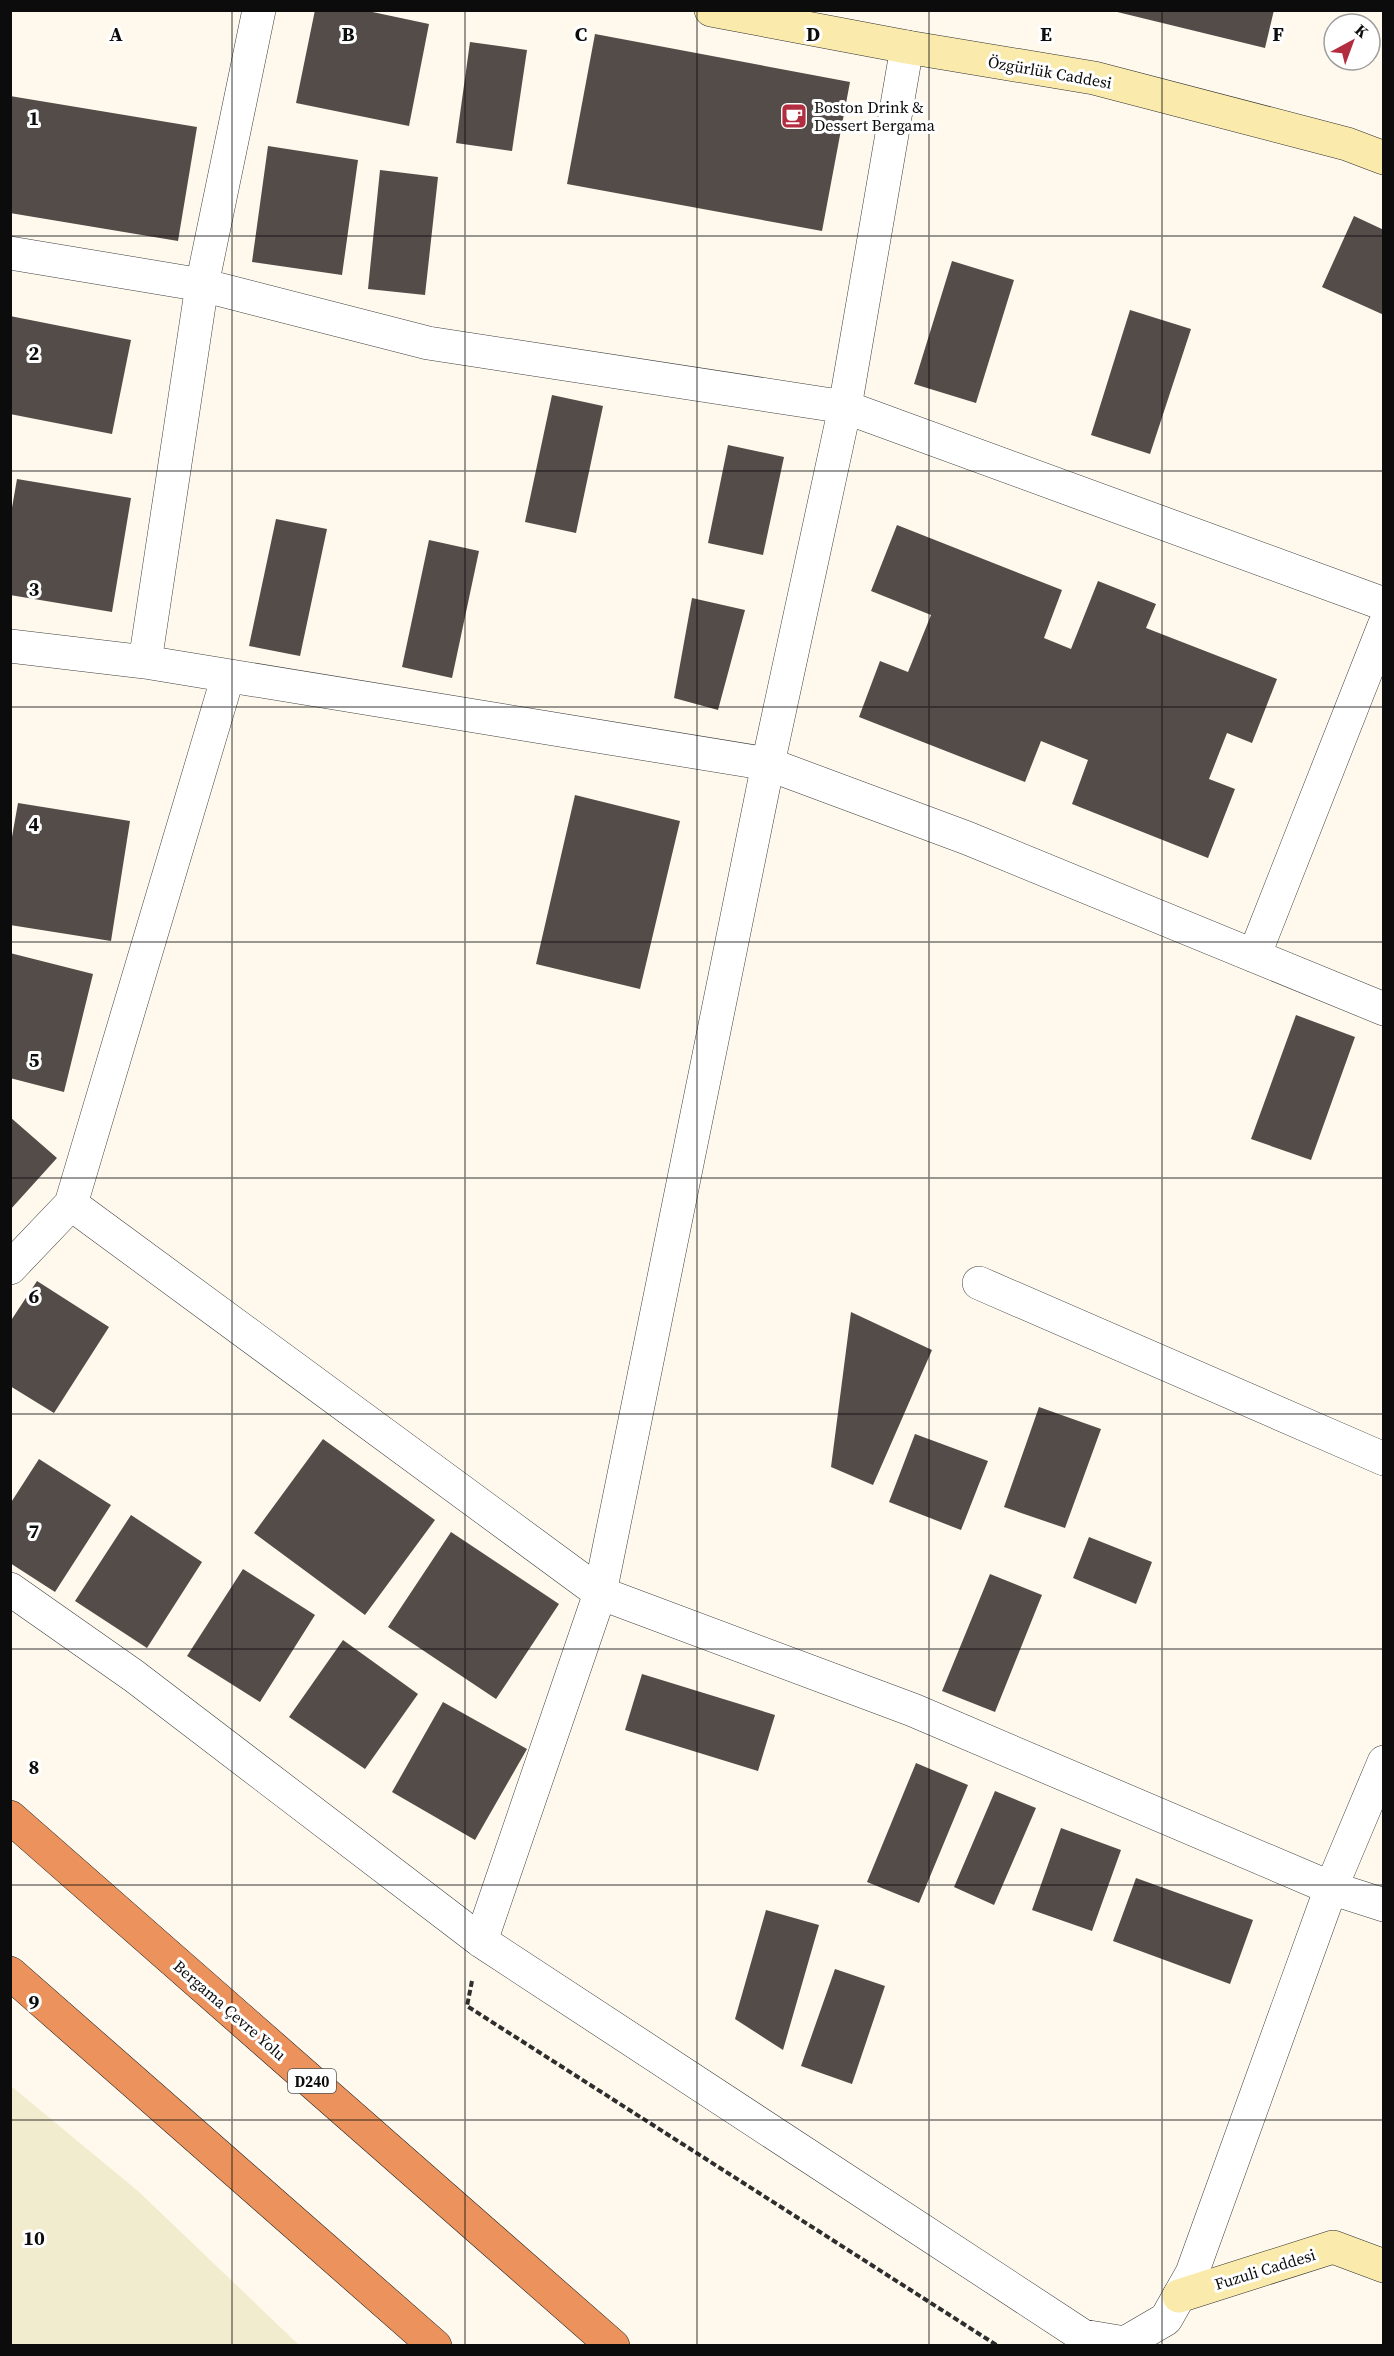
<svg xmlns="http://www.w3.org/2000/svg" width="1394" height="2356" viewBox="0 0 1394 2356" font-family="'Source Serif 4',serif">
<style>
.farmland{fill:#f2ecce}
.building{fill:#544c49}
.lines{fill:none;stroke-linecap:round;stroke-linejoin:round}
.street-casing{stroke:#3f3f3f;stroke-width:34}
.secondary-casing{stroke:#2e2e2e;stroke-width:34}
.highway-casing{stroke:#1d1d1d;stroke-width:34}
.path{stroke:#2e2e2e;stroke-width:4;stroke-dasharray:6 3;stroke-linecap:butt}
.street{stroke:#fff;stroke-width:33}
.secondary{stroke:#faeaab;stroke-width:33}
.highway{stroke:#eb925d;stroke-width:33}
.grid{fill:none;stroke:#0c0c0c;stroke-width:1.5;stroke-opacity:0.55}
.labels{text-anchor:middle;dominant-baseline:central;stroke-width:6;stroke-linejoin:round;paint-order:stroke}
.shield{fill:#fff;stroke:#555;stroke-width:1.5}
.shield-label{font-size:15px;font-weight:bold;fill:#0c0c0c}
.street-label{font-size:16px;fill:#0c0c0c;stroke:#fff}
.poi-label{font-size:16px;fill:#0c0c0c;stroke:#fff;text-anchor:start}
.grid-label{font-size:20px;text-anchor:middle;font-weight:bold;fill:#0c0c0c;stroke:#fff;stroke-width:6;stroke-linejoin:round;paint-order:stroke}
</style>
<rect width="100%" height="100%" fill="#fef9ec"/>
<!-- farmland -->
<path class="farmland" d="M11 2086 138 2191 299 2345H11Z"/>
<!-- building -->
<path class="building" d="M315 10H363L429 24 409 126 296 103Z
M1109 10H1274L1265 48Z
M595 34 850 82 822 231 567 184Z
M470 42 527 50 512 151 456 143Z
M10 96 197 127 178 241 10 213Z
M268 146 358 160 342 275 252 262Z
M380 170 438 177 425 295 368 289Z
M1354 216 1384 230V315L1322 287Z
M952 261 1014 280 976 403 914 384Z
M1130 310 1191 329 1150 454 1091 435Z
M10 316 131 340 112 434 10 414Z
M552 395 603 406 576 533 525 522Z
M728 445 784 457 763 555 708 543Z
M17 479 131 498 112 612 10 595V519Z
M276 519 327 529 300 656 249 646Z
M897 525 1062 590 1044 638 1071 649 1098 581 1156 604 1146 628 1277 679 1252 743 1227 733 1209 779 1235 789 1208 858 1072 804 1088 760 1041 741 1025 782 859 717 880 661 908 672 931 615 871 591Z
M429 540 479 551 452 678 402 667Z
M692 598 745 610 718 710 674 698Z
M575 795 680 821 640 989 536 964Z
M18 803 130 821 111 941 10 925V848Z
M10 953 93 974 64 1092 10 1078Z
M1296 1015 1355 1037 1311 1160 1251 1139Z
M10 1117 57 1158 10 1210Z
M37 1281 109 1327 54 1413 10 1386V1322Z
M851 1312 932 1350 873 1485 831 1467Z
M1039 1407 1101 1429 1065 1528 1004 1507Z
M915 1434 988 1461 961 1530 889 1502Z
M323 1439 435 1520 365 1615 254 1533Z
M39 1459 111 1505 55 1592 10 1563V1504Z
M131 1515 202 1562 147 1648 75 1601Z
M451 1532 559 1604 496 1699 388 1627Z
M1089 1537 1152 1562 1136 1604 1073 1578Z
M243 1569 315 1615 260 1702 187 1656Z
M990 1574 1042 1595 995 1712 942 1691Z
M343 1640 418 1694 365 1769 289 1717Z
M642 1674 775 1715 758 1771 625 1730Z
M443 1702 527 1749 475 1840 392 1792Z
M916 1763 968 1785 919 1903 867 1882Z
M995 1791 1036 1808 994 1905 954 1887Z
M1061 1828 1121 1850 1092 1931 1032 1910Z
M1136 1878 1253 1920 1230 1984 1113 1941Z
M766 1910 819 1925 783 2050 735 2019Z
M835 1969 885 1986 852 2084 801 2066Z"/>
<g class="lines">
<defs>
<path id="street" d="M10 253 202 285 428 343 845 407 907 47
M10 646 145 662 768 764 967 838 1384 1009
M145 662 202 285 259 10
M228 676 71 1204 600 1593 913 1710 1331 1888 1384 1905
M1254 956 1384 626
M10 1268 71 1204
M979 1283 1384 1459
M10 1589 134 1676 481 1941 1083 2336 1125 2343 1166 2319 1192 2273 1331 1888 1384 1762
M481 1941 600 1593 768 764 845 407 1384 604"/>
<path id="secondary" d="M711 10 907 47 1094 78 1347 144 1384 158
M1179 2296 1333 2247 1384 2266"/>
<path id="highway" d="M10 1817 613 2346
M10 1973 435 2346"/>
</defs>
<!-- street casing -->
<use href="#street" class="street-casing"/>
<!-- secondary casing -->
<use href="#secondary" class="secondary-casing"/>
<!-- highway casing -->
<use href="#highway" class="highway-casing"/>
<!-- path -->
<path class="path" d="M472 1981 467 2006 998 2346"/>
<!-- street -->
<use href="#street" class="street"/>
<!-- secondary -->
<use href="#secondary" class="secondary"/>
<!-- highway -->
<use href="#highway" class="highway"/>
</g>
<!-- grid -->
<path class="grid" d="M232 10V2346M465 10V2346M697 10V2346M929 10V2346M1162 10V2346M10 236H1384M10 471H1384M10 707H1384M10 942H1384M10 1178H1384M10 1414H1384M10 1649H1384M10 1885H1384M10 2120H1384"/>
<!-- icons -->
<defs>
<symbol id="cafe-square" viewBox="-11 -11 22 22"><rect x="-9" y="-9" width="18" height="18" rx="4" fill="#b22d3f" stroke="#fff"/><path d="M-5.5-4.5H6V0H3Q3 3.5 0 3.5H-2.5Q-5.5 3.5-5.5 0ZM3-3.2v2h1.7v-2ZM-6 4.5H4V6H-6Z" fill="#fff"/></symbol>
</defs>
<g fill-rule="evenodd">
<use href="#cafe-square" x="779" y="101" width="30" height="30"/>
</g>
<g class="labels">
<!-- shield labels -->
<rect class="shield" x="288" y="2069" width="48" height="24" rx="4.5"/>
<g class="shield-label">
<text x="312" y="2081">D240</text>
</g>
<!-- street labels -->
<g class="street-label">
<text transform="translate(1050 72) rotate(10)">Özgürlük Caddesi</text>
<text transform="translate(230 2010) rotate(41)">Bergama Çevre Yolu</text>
<text transform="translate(1265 2269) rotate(-17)">Fuzuli Caddesi</text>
</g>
<!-- poi labels -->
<g class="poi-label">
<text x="814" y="107">Boston Drink &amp;<tspan x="814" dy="18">Dessert Bergama</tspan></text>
</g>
</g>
<g class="grid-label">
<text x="116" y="41">A</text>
<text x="348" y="41">B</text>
<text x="581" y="41">C</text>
<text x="813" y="41">D</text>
<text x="1046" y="41">E</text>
<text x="1278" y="41">F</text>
<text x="34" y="125">1</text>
<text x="34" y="360">2</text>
<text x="34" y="596">3</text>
<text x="34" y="831">4</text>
<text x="34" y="1067">5</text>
<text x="34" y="1303">6</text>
<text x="34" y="1538">7</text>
<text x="34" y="1774">8</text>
<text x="34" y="2009">9</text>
<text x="34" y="2245">10</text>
</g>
<!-- border -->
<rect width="1394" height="2356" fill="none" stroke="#0c0c0c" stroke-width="24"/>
<!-- north arrow -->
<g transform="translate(1352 42) rotate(41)"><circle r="28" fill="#ffffff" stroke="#9e9e9e" stroke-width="1.5"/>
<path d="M0-4.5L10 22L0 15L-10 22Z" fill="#b22d3f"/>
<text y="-9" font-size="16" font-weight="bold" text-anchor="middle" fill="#0c0c0c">K</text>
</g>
</svg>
